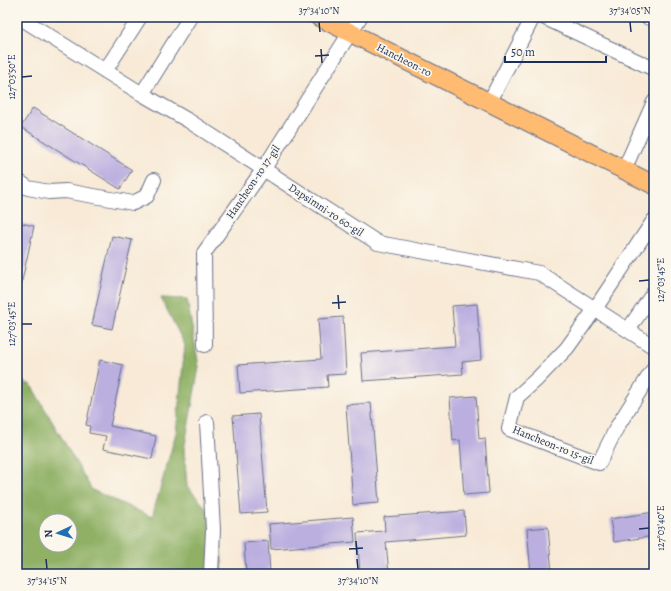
<svg xmlns="http://www.w3.org/2000/svg" width="671" height="591" viewBox="0 0 671 591" font-family="Alegreya,serif">
<style>
.forest{fill:#8fb065;stroke:#557062;fill-rule:evenodd}
.building{fill:#bbafe0}
.lines{fill:none;stroke-linecap:round;stroke-linejoin:round}
.minor-casing{stroke:#687088;stroke-width:16}
.major-casing{stroke:#687088;stroke-width:20}
.minor{stroke:#fff;stroke-width:14}
.major{stroke:#ffbb71;stroke-width:18}
.ticks{fill:none;stroke:#1b2f5e;stroke-width:1.5}
.labels{text-anchor:middle;dominant-baseline:central;stroke-width:3.5;stroke-linejoin:round;paint-order:stroke}
.street-label{font-size:11px;fill:#1b2f5e;stroke:#fbf7ec}
.neatline{fill:none;stroke:#1b2f5e;stroke-width:1.5}
.ticks-label{font-size:10px;text-anchor:middle;fill:#1b2f5e}
</style>
<rect width="100%" height="100%" fill="#fbf7ec"/>
<filter id="ink" filterUnits="userSpaceOnUse"><feTurbulence type="fractalNoise" baseFrequency=".025" numOctaves="2"/><feDisplacementMap in="SourceGraphic" scale="8" xChannelSelector="R" yChannelSelector="G"/><feConvolveMatrix kernelMatrix="1 2 1 2 8 2 1 2 1" color-interpolation-filters="sRGB"/></filter>
<filter id="wash" filterUnits="userSpaceOnUse"><feTurbulence type="fractalNoise" baseFrequency=".012" numOctaves="4" result="noise"/><feDisplacementMap in="SourceGraphic" scale="16" xChannelSelector="R" yChannelSelector="G"/><feGaussianBlur stdDeviation="0.9" result="paint"/><feColorMatrix in="noise" values="0 0 0 0 0 0 0 0 0 0 0 0 0 0 0 0 0 1.4 0 .05"/><feComposite in="paint" operator="in"/></filter>
<g filter="url(#wash)">
<rect width="100%" height="100%" fill="#f8ead7"/>
<!-- forest -->
<path class="forest" d="M161 298 187 299 199 367 184 450 187 486 219 523 223 574H17V379L31 385 92 490 152 517 176 433 185 345ZM46 521H70V545H46Z"/>
<g id="blocks">
<!-- building -->
<path class="building" d="M33 108 132 170 120 189 21 127Z
M17 222 34 226 18 299H17Z
M112 236 132 240 112 329 92 325Z
M477 304 481 360 462 362 463 374 363 381 361 353 455 346 452 306Z
M343 317 346 374 327 375 328 387 240 393 238 365 321 359 318 319Z
M100 360 123 365 110 426 156 436 152 459 103 449 106 436 89 433 90 426 86 425Z
M476 396 479 439 485 438 489 493 464 495 460 440 453 441 450 398Z
M371 403 379 503 353 505 346 405Z
M259 414 267 512 241 514 233 416Z
M464 511 466 535 386 542 389 574H360L357 533 385 531 384 517Z
M654 512V536L614 542 610 519Z
M353 517 355 542 271 549 269 524Z
M548 527 552 574H531L527 529Z
M268 541 270 574H246L244 543Z"/>
</g>
</g>
<g filter="url(#ink)">
<use href="#blocks" fill-opacity="0" stroke="#687088" stroke-width="1"/>
<g class="lines">
<defs>
<path id="minor" d="M19 17 142 94 189 121 378 243 539 273 654 347
M543 17 654 69
M647 17 654 20
M105 71 140 17
M142 94 190 17
M489 103 533 17
M624 170 654 102
M17 180 28 188 49 192 66 191 133 203 147 196 154 180
M654 220 595 309 567 348 537 379 517 397 509 429 599 463 617 427 654 368
M628 330 654 292
M205 345 204 253 263 170 360 17
M207 422 213 530 211 574"/>
<path id="major" d="M319 17 654 185"/>
</defs>
<!-- minor casing -->
<use href="#minor" class="minor-casing"/>
<!-- major casing -->
<use href="#major" class="major-casing"/>
<!-- minor -->
<use href="#minor" class="minor"/>
<!-- major -->
<use href="#major" class="major"/>
</g>
</g>
<!-- ticks -->
<path class="ticks" d="M319 22 320 32M630 22 631 32M321 49 322 63M315 56 329 55M22 77 32 76M639 281 649 280M338 295 339 309M332 303 346 302M22 324H32M639 529 649 528M356 541 357 555M349 549 363 548M46 559 47 569M357 559 358 569"/>
<g class="labels">
<!-- street labels -->
<g class="street-label">
<text transform="translate(404 60) rotate(27)">Hancheon-ro</text>
<text transform="translate(253 182) rotate(-56)">Hancheon-ro 17-gil</text>
<text transform="translate(326 210) rotate(33)">Dapsimni-ro 60-gil</text>
<text transform="translate(553 445) rotate(22)">Hancheon-ro 15-gil</text>
</g>
</g>
<!-- margin -->
<rect width="671" height="591" fill="none" stroke="#fbf7ec" stroke-width="44"/>
<!-- north arrow -->
<g transform="translate(58 533) rotate(266)"><circle r="19" fill="#fbf7ec" stroke="#a1a7b3"/>
<path d="M0-3L7 15L0 10L-7 15Z" fill="#1f6fb2"/>
<text y="-6" font-size="11" font-weight="bold" text-anchor="middle" fill="#1b2f5e">N</text>
</g>
<!-- scale -->
<path d="M505 56v6h101v-6" fill="none" stroke="#1b2f5e" stroke-width="2"/>
<text x="511" y="56" font-size="12" fill="#1b2f5e" stroke="#fbf7ec" stroke-width="3" paint-order="stroke">50 m</text>
<rect x="22" y="22" width="627" height="547" class="neatline"/>
<g class="ticks-label">
<text x="319" y="14">37°34'10"N</text>
<text x="630" y="14">37°34'05"N</text>
<text transform="translate(11 77) rotate(-90)" y="4">127°03'50"E</text>
<text transform="translate(660 280) rotate(-90)" y="4">127°03'45"E</text>
<text transform="translate(11 324) rotate(-90)" y="4">127°03'45"E</text>
<text transform="translate(660 528) rotate(-90)" y="4">127°03'40"E</text>
<text x="47" y="584">37°34'15"N</text>
<text x="358" y="584">37°34'10"N</text>
</g>
</svg>
